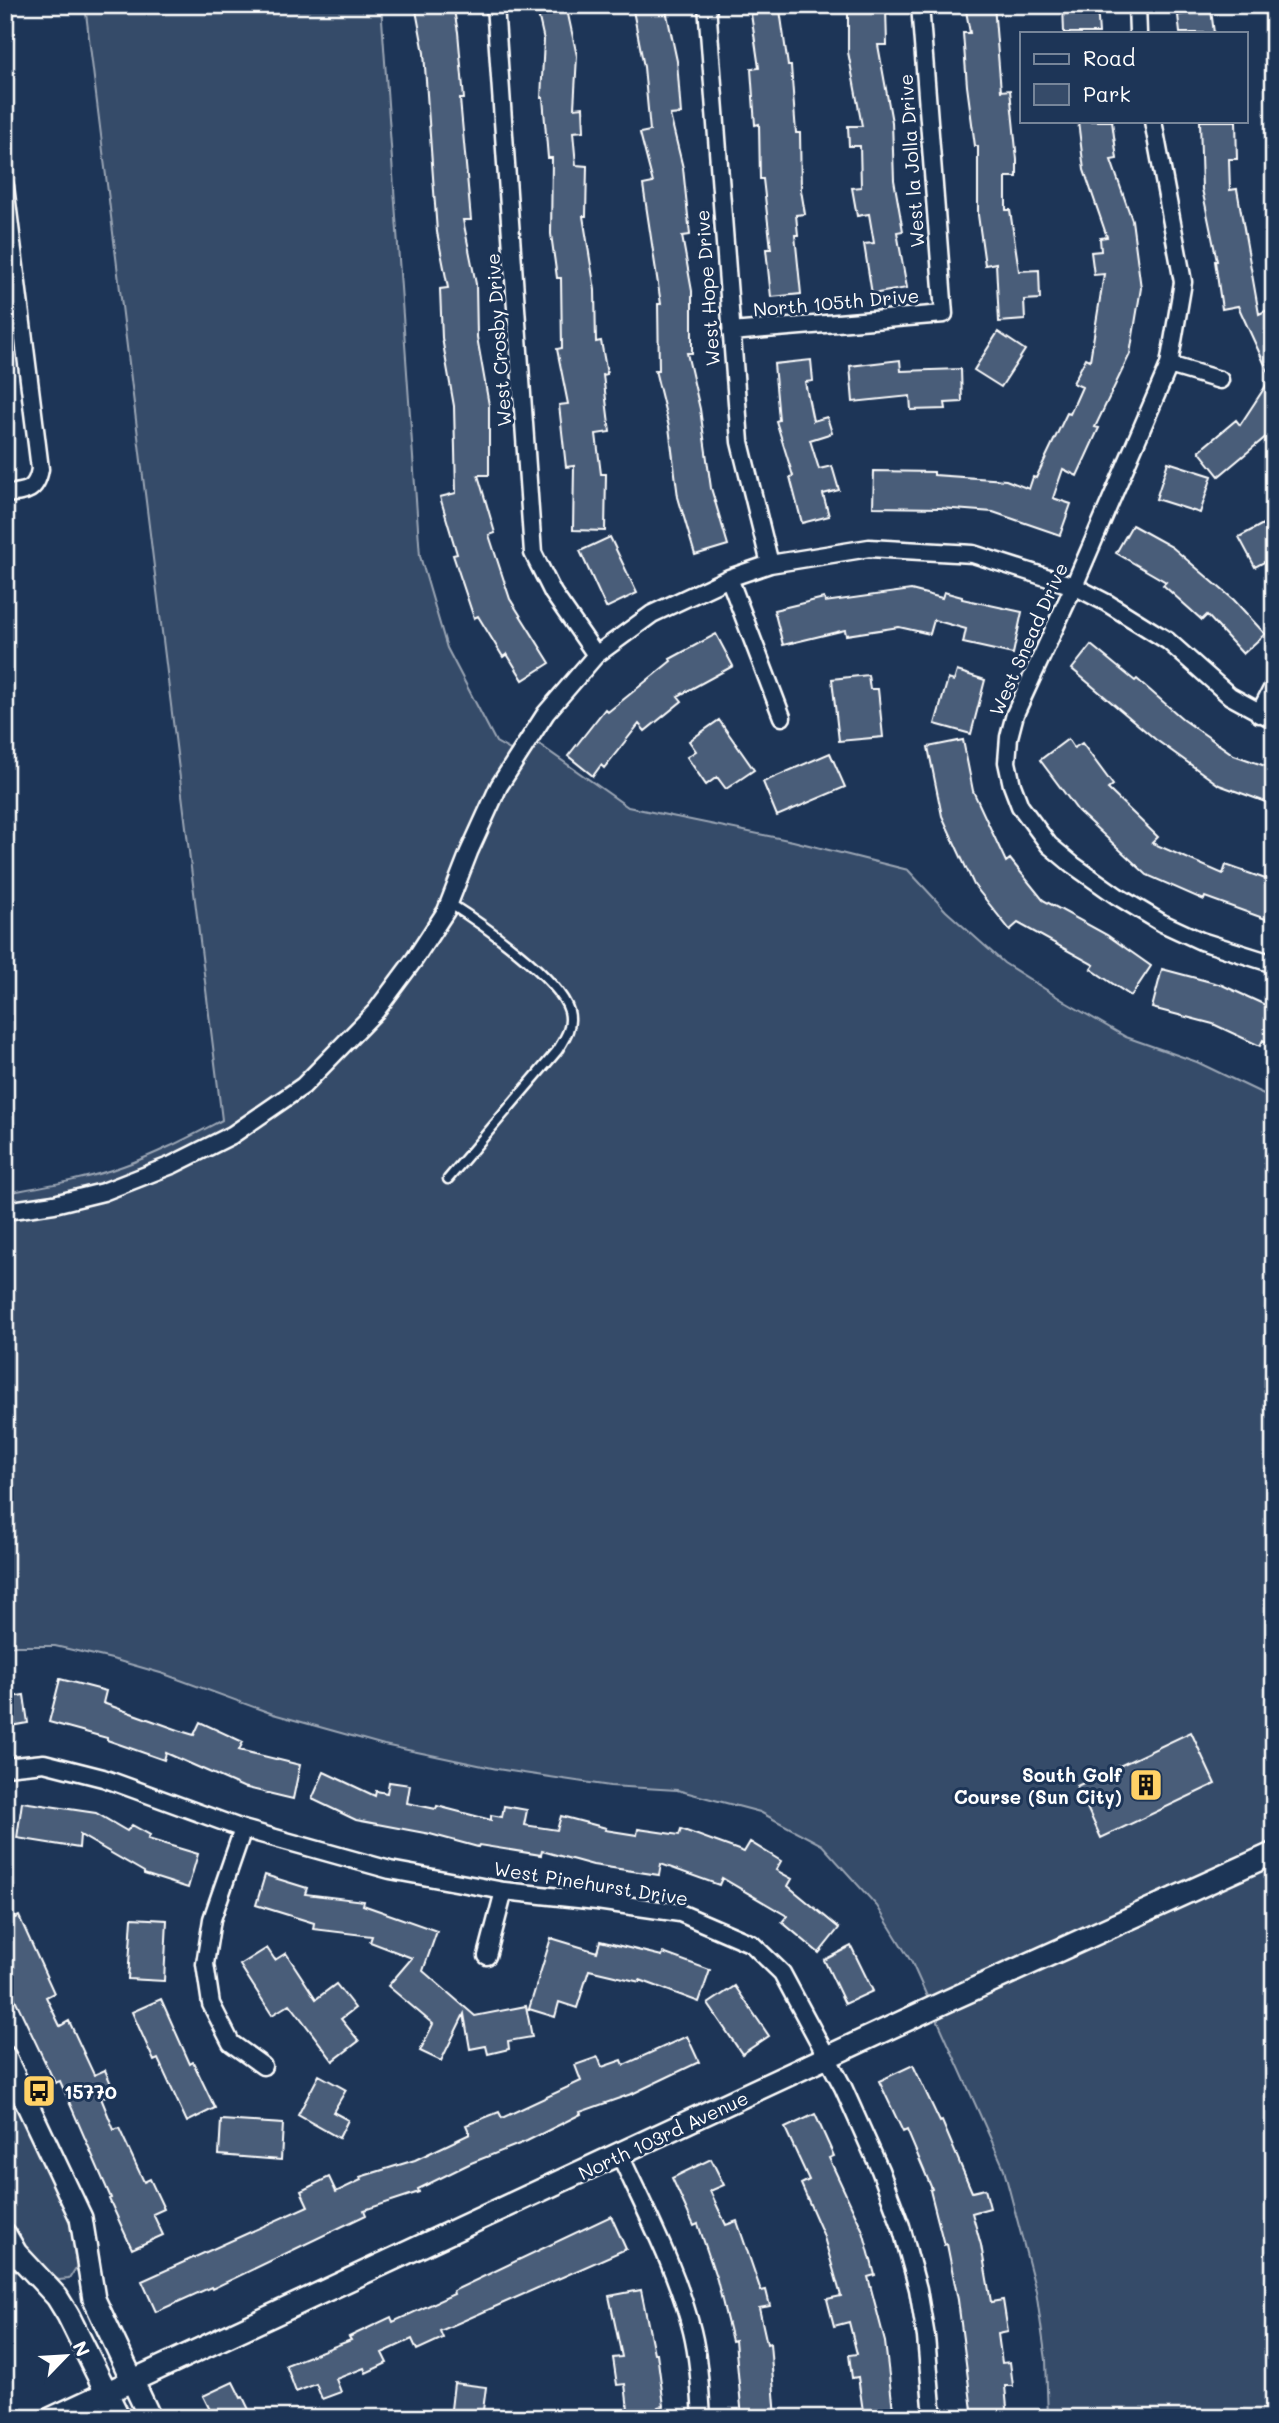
<svg xmlns="http://www.w3.org/2000/svg" width="1279" height="2423" viewBox="0 0 1279 2423" font-family="Mali,sans-serif">
<style>
.green{fill:#364b69;stroke:#9aa5b4;stroke-width:2}
.building{fill:#4a5d79;stroke:#fff;stroke-width:2}
.lines{fill:none;stroke-linecap:round;stroke-linejoin:round}
.service-casing{stroke:#fff;stroke-width:13}
.minor-casing{stroke:#fff;stroke-width:21}
.tertiary-casing{stroke:#fff;stroke-width:26}
.service{stroke:#1d3557;stroke-width:8}
.minor{stroke:#1d3557;stroke-width:16}
.tertiary{stroke:#1d3557;stroke-width:21}
.labels{text-anchor:middle;dominant-baseline:central;stroke-width:6;stroke-linejoin:round;paint-order:stroke}
.street-label{font-size:19px;fill:#fff;stroke:#1d3557}
.poi-label{font-size:19px;font-weight:bold;fill:#fff;stroke:#1d3557;text-anchor:end}
</style>
<rect width="100%" height="100%" fill="#1d3557"/>
<filter id="ink" filterUnits="userSpaceOnUse"><feTurbulence type="fractalNoise" baseFrequency=".0143" numOctaves="2"/><feDisplacementMap in="SourceGraphic" scale="14" xChannelSelector="R" yChannelSelector="G"/><feConvolveMatrix kernelMatrix="1 2 1 2 8 2 1 2 1" color-interpolation-filters="sRGB"/></filter>
<g filter="url(#ink)">
<!-- green -->
<path class="green" d="M85 5H381L420 556 447 648 496 742 519 755 530 738 628 807 793 841 908 870 946 911 1004 963 1067 1003 1126 1037 1197 1062 1274 1099V2418H1048L1046 2360 1036 2291 1003 2166 912 1963 877 1906 822 1845 760 1812 677 1790 610 1786 497 1769 384 1745 273 1714 164 1674 112 1659 55 1646H5V1193C44 1186 85 1180 123 1166 157 1154 189 1137 222 1120Z
M5 2079 72 2220 79 2263 69 2279 59 2280 34 2264 5 2214Z"/>
<!-- building -->
<path class="building" d="M415 5H453L458 32 464 99H460L471 220H463L476 284 477 337 489 405V475H478L495 533 489 535 510 599 550 663 523 680 507 654 503 657 478 616 474 618 453 555 457 554 440 497 456 493 454 406 442 338 440 289 448 288 437 232 424 53Z
M536 5H566L577 56 574 108 583 107 584 131 573 132 576 165 587 166 586 216H583L595 290 596 342 601 341 607 374 603 375 610 432 596 434 601 474H606L605 531 573 530 574 466 566 467 559 405 568 404 557 349 562 348 561 278H557L551 234 552 158H548L543 98H541L544 40Z
M632 5H665L677 61 681 114 670 115 683 168 690 235 682 236 692 291V353H687L700 409 711 488 728 545 695 555 678 497 669 427 655 370H659L658 304H661L643 185 653 183 640 133 650 131 644 67Z
M965 5H994L1001 91 1010 90 1017 160V177H1006V210H1010L1019 271 1039 270 1040 299 1024 300 1025 320 999 322 996 263 985 265 978 215V146H975L967 86 963 33H970Z
M1063 5H1097L1099 33H1064Z
M848 8H886L887 45H878L892 122 894 180 903 231 897 232 907 288 872 294 864 244 874 243 869 214 857 216 852 188 861 187 860 146H849L848 126H862L848 52Z
M780 10 788 66H791L796 133H800L801 190 805 214 796 215 798 235H795L801 294 771 297 766 249H771L763 179H760L759 124 755 125 751 69 759 68 751 14Z
M1211 10 1214 33H1180L1178 15Z
M1078 121H1112L1117 159 1111 160 1132 220 1141 288 1130 354 1095 427 1099 428 1077 476 1063 469 1053 498 1071 504 1060 535 993 512 940 508 873 507 874 471 934 472V475L1006 480 1029 489 1033 477 1036 478 1067 413 1070 414 1082 387 1073 383 1086 358 1090 360 1104 274 1094 275 1091 252 1101 251 1100 238 1107 237 1084 170Z
M1200 121H1236L1237 159H1229L1230 190 1237 189 1259 314 1274 307V430L1219 476 1199 451 1236 420 1240 425 1271 378 1238 306 1222 309 1215 261H1217L1202 189Z
M998 332 1025 350 1001 387 974 370Z
M811 360 813 381 805 382 813 421 827 417 832 433 810 440 819 469 832 466 839 490 823 494 829 516 802 523 790 477 793 476 776 421 779 420 774 364Z
M900 360 901 371 961 369 962 402 945 403 946 409 911 410 910 396 853 402 850 366Z
M1168 462 1212 476 1200 513 1156 499Z
M1274 518V557L1255 567 1239 537Z
M1132 525 1172 547 1234 600 1265 634 1243 654 1207 615 1202 620 1163 585 1166 582 1116 553Z
M610 537 637 593 606 608 580 551Z
M911 590 942 598 944 592 962 597V599L1022 612 1013 654 963 643 966 629 934 620 930 634 899 627 846 635 845 630 783 645 774 610 824 598 825 602Z
M716 634 733 666 678 696 682 701 645 731 639 724 604 768 601 765 593 776 568 756 605 709 608 712 671 661 670 659Z
M1091 645 1135 681 1137 679 1184 720 1234 755 1274 769V805L1219 785 1155 739 1072 669Z
M957 671 985 680 971 734 935 724 948 679 954 681Z
M868 675 870 689H878L883 737 839 741 832 679Z
M719 720 754 770 726 789 717 777 706 785 687 757 696 751 689 741Z
M1068 739 1074 748 1082 743 1113 785 1108 789 1158 837 1152 843 1223 874 1226 865 1274 882V922L1205 897 1204 900 1147 875 1078 811 1040 760Z
M963 740 973 791 1006 862 1010 859 1043 900 1107 935 1151 966 1131 996 1091 969 1094 965 1018 923 1010 930 974 885 942 816 928 747Z
M830 753 845 787 777 816 763 782Z
M1162 969 1222 985 1274 1009V1047L1263 1040 1260 1046 1213 1024 1152 1008Z
M60 1679 106 1691 103 1703 184 1732 194 1735 200 1722 243 1742 239 1750 300 1765 293 1799 243 1787 166 1753 164 1760 107 1740V1738L49 1722Z
M24 1695 28 1723 5 1727V1698Z
M1191 1732 1215 1784 1101 1838 1077 1786Z
M324 1772 375 1796 376 1791 387 1793 389 1782 410 1785 407 1803 436 1809 437 1806 491 1820V1815L502 1817 504 1806 527 1810 524 1825 557 1830 561 1816 606 1828 605 1830 637 1835 638 1829 679 1835 681 1829 744 1852 750 1842 781 1861 776 1870 792 1879 788 1886 839 1928 819 1953 782 1922 787 1916 722 1878 719 1885 661 1864 659 1875 593 1865 542 1851 541 1855 479 1845 478 1847 430 1834 356 1820 312 1799Z
M22 1802 96 1813 127 1831 132 1825 150 1835 148 1839 198 1854 188 1888 144 1874V1872L80 1835 79 1848 17 1838Z
M265 1875 307 1888 305 1894 364 1901 363 1905 437 1931 423 1971 475 2016 526 2006 532 2037 508 2041 509 2049 488 2054 486 2046 470 2049 464 2014 441 2061 420 2051 433 2024 388 1986 412 1958 370 1942 372 1936 313 1929 314 1923 256 1905Z
M5 1903 15 1918 19 1916 54 1993 46 1997 60 2026 69 2021 94 2075 105 2070 115 2093 101 2098 114 2130 119 2128 144 2182 150 2179 164 2209 153 2214 163 2235 132 2249 109 2199 111 2198 60 2081 55 2083 5 1978Z
M132 1918 167 1920 164 1981 128 1979Z
M551 1938 597 1952 600 1941 662 1956 663 1953 710 1970 699 2002 640 1980V1982L589 1970 577 2008 559 2002 555 2017 529 2009Z
M851 1946 873 1991 845 2004 824 1960Z
M267 1948 275 1960 286 1953 316 1999 336 1984 355 2008 341 2019 359 2041 333 2061 290 2004 272 2015 240 1965Z
M735 1986 769 2036 742 2054 708 2004Z
M161 1999 190 2064 193 2062 215 2108 187 2122 158 2059 154 2061 132 2012Z
M687 2036 699 2062 634 2093 580 2112 581 2114 527 2141 471 2163 418 2189 419 2192 364 2210 366 2215 212 2289 211 2287 156 2312 142 2281 308 2206 301 2191 329 2177 336 2192 361 2180 360 2177 415 2160 470 2134 466 2125 499 2112 502 2118 581 2081 575 2065 598 2057 602 2067 622 2060 624 2065Z
M913 2065 940 2122 942 2121 972 2192 985 2189 990 2208 972 2213 981 2245 991 2302 1003 2300 1008 2332 998 2334 1002 2363 1010 2362 1013 2386H1005L1008 2418H973L958 2300 947 2244 944 2245 930 2190 932 2189 907 2130 903 2132 879 2081Z
M319 2075 346 2090 333 2112 348 2120 339 2138 298 2115Z
M815 2114 834 2156 829 2158 863 2231 875 2275 868 2277 885 2342 894 2418H864L858 2377 852 2378 849 2355 857 2354 849 2322 834 2326 827 2299 841 2296 823 2234 801 2184 809 2180 785 2128Z
M221 2120 283 2124 281 2160 219 2155Z
M711 2159 724 2185 710 2191 726 2225 737 2221 761 2291 766 2290 770 2306 759 2308 767 2344 770 2343 776 2418H742L735 2340 732 2341 717 2280 698 2224 694 2226 672 2178Z
M611 2216 626 2249 440 2331 443 2338 417 2350 412 2339 382 2353 387 2363 366 2373 364 2368 336 2379 341 2392 322 2399 316 2384 296 2392 286 2365 351 2340 349 2337 391 2317 393 2322 454 2294 453 2291Z
M641 2290 654 2353H657L664 2406 658 2407 660 2418H629L625 2384 617 2385 613 2358 622 2357 609 2296Z
M233 2382 241 2398 243 2397 253 2418H214L203 2396Z
M454 2383 486 2387 482 2418H450Z"/>
<g class="lines">
<defs>
<path id="service" d="M448 1179 557 1051C565 1038 573 1027 569 1011 559 977 479 922 449 903"/>
<path id="minor" d="M495 5 533 553 553 593 596 655
M707 5 740 442 770 564
M1137 5 1138 33
M1153 121 1183 282 1169 365 1074 586 1015 714 1009 737 1007 762 1012 785 1020 806 1049 845 1073 865 1117 896 1162 923 1201 941 1274 964
M5 186 40 469C36 492 26 492 5 494
M731 332 944 314 920 5
M1169 365 1220 380
M729 578 782 717
M1259 714 1274 685
M5 1211 54 1204 103 1192 172 1165 232 1135 303 1086 376 1011 414 960 446 911 469 852 499 786 546 713 596 655 652 614 729 578 770 564 869 548 973 554 1074 586 1107 603 1168 641 1230 696 1274 720
M5 1767 44 1763 103 1778 243 1829 390 1870 504 1891 597 1901 680 1913 752 1944 782 1973 843 2087 880 2170 901 2226 918 2289 926 2337 933 2418
M243 1829 212 1919 205 1964 211 2004 231 2043 263 2066
M487 1956 504 1891
M620 2155C646 2212 677 2270 692 2331 699 2360 700 2388 702 2418"/>
<path id="tertiary" d="M5 2057 81 2218 94 2299 150 2418
M5 2234 16 2253 57 2297 68 2315 119 2418
M52 2418 943 2003 1274 1853"/>
</defs>
<!-- service casing -->
<use href="#service" class="service-casing"/>
<!-- minor casing -->
<use href="#minor" class="minor-casing"/>
<!-- tertiary casing -->
<use href="#tertiary" class="tertiary-casing"/>
<!-- service -->
<use href="#service" class="service"/>
<!-- minor -->
<use href="#minor" class="minor"/>
<!-- tertiary -->
<use href="#tertiary" class="tertiary"/>
</g>
</g>
<!-- icons -->
<defs>
<symbol id="building-square" viewBox="-11 -11 22 22"><rect x="-9" y="-9" width="18" height="18" rx="4" fill="#ffd166" stroke="#1d3557"/><path d="M-4-6H4V6H1V3H-1V6H-4ZM-2.5-4.3h1.7v1.8h-1.7ZM.8-4.3h1.7v1.8H.8ZM-2.5-1h1.7V.8h-1.7ZM.8-1h1.7V.8H.8Z" fill="#111"/></symbol>
<symbol id="bus-square" viewBox="-11 -11 22 22"><rect x="-9" y="-9" width="18" height="18" rx="4" fill="#ffd166" stroke="#1d3557"/><path d="M-5-6H5V4H4V6H2V4H-2V6H-4V4H-5ZM-3.5-4V0h7V-4ZM-3.5 1.2v1.5H-2V1.2ZM2 1.2v1.5H3.5V1.2Z" fill="#111"/></symbol>
</defs>
<g fill-rule="evenodd">
<use href="#building-square" x="1127" y="1766" width="38" height="38"/>
<use href="#bus-square" x="20" y="2072" width="38" height="38"/>
</g>
<g class="labels">
<!-- street labels -->
<g class="street-label">
<text transform="translate(911 161) rotate(-94)">West la Jolla Drive</text>
<text transform="translate(707 288) rotate(-94)">West Hope Drive</text>
<text transform="translate(836 302) rotate(-5)">North 105th Drive</text>
<text transform="translate(498 340) rotate(-94)">West Crosby Drive</text>
<text transform="translate(1028 639) rotate(-66)">West Snead Drive</text>
<text transform="translate(591 1883) rotate(9)">West Pinehurst Drive</text>
<text transform="translate(663 2135) rotate(-25)">North 103rd Avenue</text>
</g>
<!-- poi labels -->
<g class="poi-label">
<text x="1122" y="1774">South Golf<tspan x="1122" dy="22">Course (Sun City)</tspan></text>
<text x="64" y="2091" text-anchor="start">15770</text>
</g>
</g>
<!-- margin -->
<rect width="1279" height="2423" fill="none" stroke="#1d3557" stroke-width="28"/>
<rect x="14" y="14" width="1251" height="2395" fill="none" stroke="#fff" stroke-width="2.5" filter="url(#ink)"/>
<!-- legend -->
<rect x="1020" y="32" width="228" height="91" fill="#1d3557" stroke="#77869a" stroke-width="2"/>
<rect x="1034" y="54" width="35" height="10" fill="#1d3557" stroke="#77869a" stroke-width="2"/>
<text x="1083" y="66" font-size="21" fill="#ffffff">Road</text>
<rect x="1034" y="84" width="35" height="21" fill="#364b69" stroke="#77869a" stroke-width="2"/>
<text x="1083" y="102" font-size="21" fill="#ffffff">Park</text>
<!-- north arrow -->
<g transform="translate(66 2356) rotate(65)" stroke="#1d3557" stroke-width="5" paint-order="stroke">
<path d="M0-5L12 26L0 18L-12 26Z" fill="#ffffff"/>
<text y="-10" font-size="19" font-weight="bold" text-anchor="middle" fill="#ffffff">N</text>
</g>
</svg>
